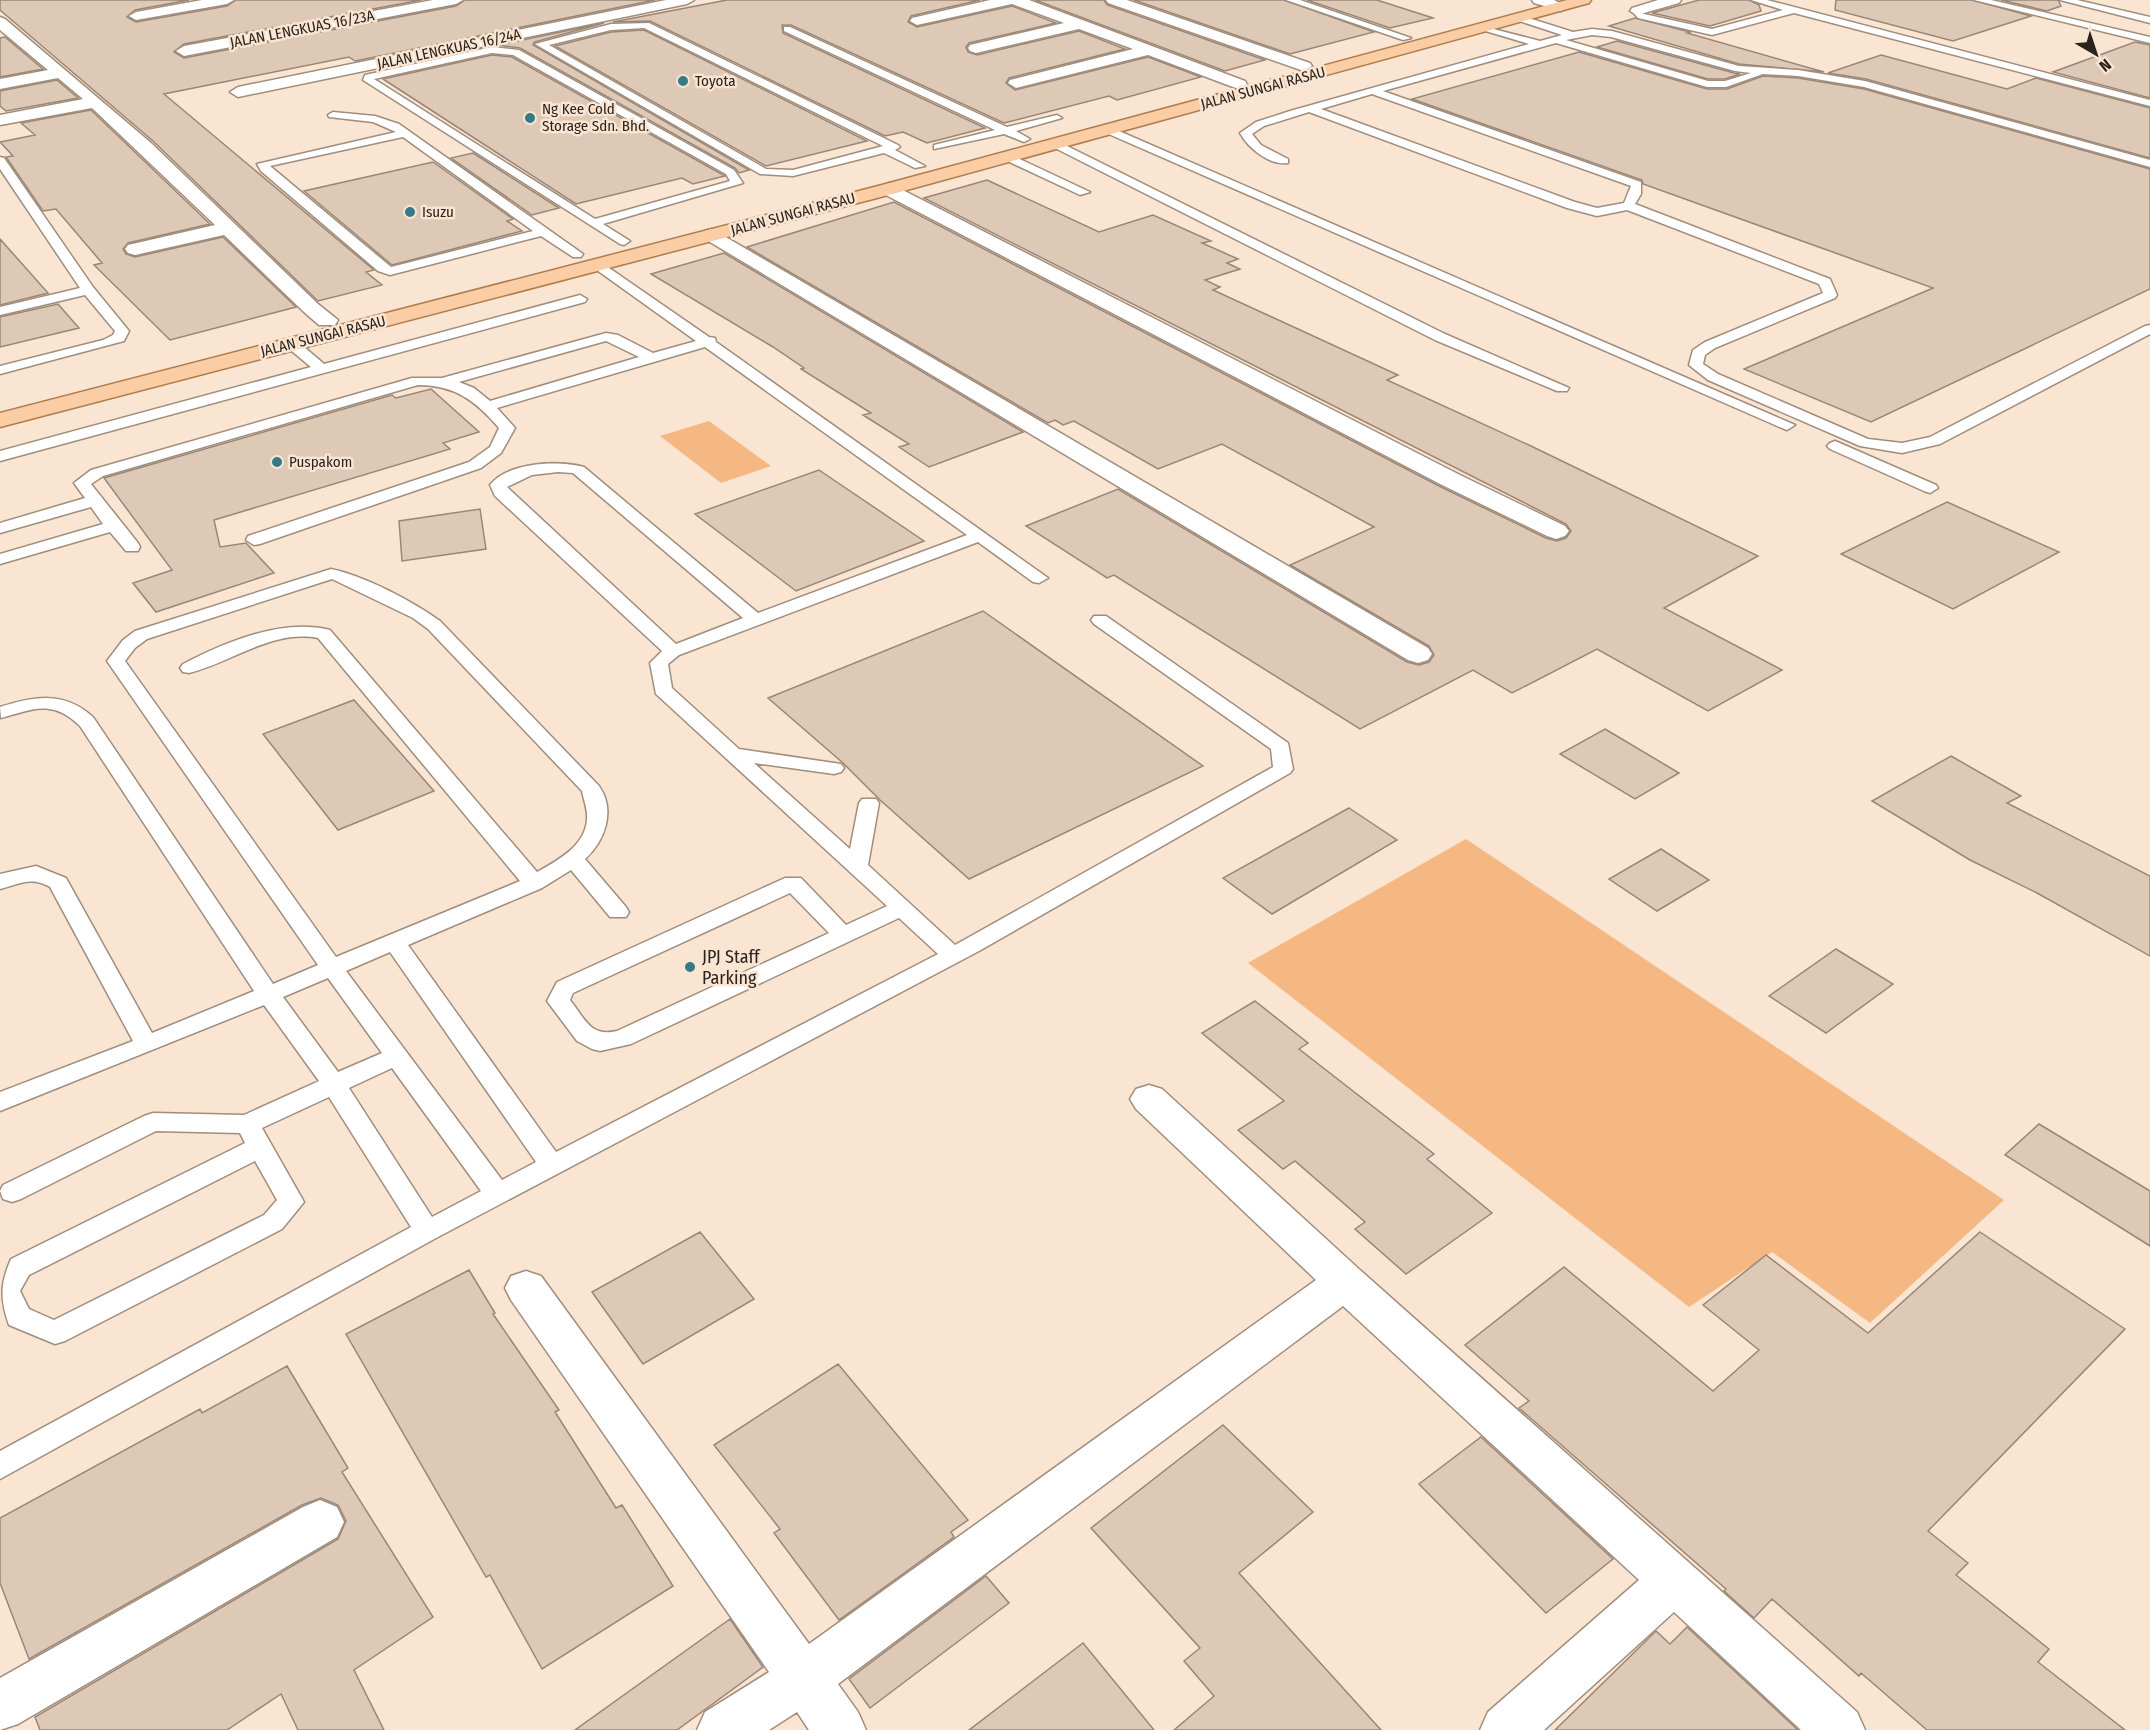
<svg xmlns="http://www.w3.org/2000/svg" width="2150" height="1730" viewBox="0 0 2150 1730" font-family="'Fira Sans Condensed',sans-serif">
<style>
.green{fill:#f5b883}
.building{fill:#dec9b7;stroke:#9a8676;stroke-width:1.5}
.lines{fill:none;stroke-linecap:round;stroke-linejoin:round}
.lane-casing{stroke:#a08d7c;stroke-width:3}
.street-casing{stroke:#a08d7c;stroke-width:3}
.primary-casing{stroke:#af7c4d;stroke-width:3}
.lane{fill:#fff;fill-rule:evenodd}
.street{fill:#fff;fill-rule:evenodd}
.primary{fill:#facda4;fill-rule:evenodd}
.poi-dot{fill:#347a87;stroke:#fae5d3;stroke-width:2}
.labels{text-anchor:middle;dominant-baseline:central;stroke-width:5;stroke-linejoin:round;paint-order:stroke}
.far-street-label{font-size:15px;fill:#2a221c;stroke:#fae5d3}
.far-poi-label{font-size:15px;fill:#2a221c;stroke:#fae5d3;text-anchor:start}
.poi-label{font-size:18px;fill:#2a221c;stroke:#fae5d3;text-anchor:start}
</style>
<rect width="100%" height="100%" fill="#fae5d3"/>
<!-- green -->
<path class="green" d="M709 421 771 466 721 483 660 436Z
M1466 839 2004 1200 1870 1323 1772 1252 1689 1307 1248 963Z"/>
<!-- building -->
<path class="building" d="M0 0H189L135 10 127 17 136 22 227 6 236 0H421L184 44 174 52 184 58 456 6 465 0H655L355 61 349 57 164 94 374 270 366 272 382 285 318 301 153 141 0 10Z
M727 0H980L911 16 908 22 917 27 1012 6 1056 23 969 43 966 47 968 52 977 55 1079 31 1125 49 1009 78 1006 83 1015 90 1148 57 1201 77 1117 100 1109 96 1004 123 791 25H782L783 33 985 128 927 143 903 132 885 136 650 21 613 22Z
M1035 0H1104L1107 5 1265 60 1225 71Z
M1134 0H1284L1374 32 1290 54Z
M1307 0H1377L1433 18 1390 28Z
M1699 0H1749L1759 5 1761 11 1710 26 1652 13Z
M1836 0H1972L2031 16 1953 41 1835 10Z
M2001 0H2058L2061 6 2047 11Z
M1635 18 1690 32 1687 33 1824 72 1739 64 1609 26Z
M604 23 534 42 533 45 749 170 739 173 735 168 520 48 498 45Z
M644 30 867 141 766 166 555 46 611 32Z
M5 37 43 69 0 77V38Z
M1617 41 1734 73 1740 74 1725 79H1708L1597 47Z
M2135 42 2150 45V98L2053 72Z
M1579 52 1707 89H1727L1763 76 1798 78 1864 89 2150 169V289L1871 422 1744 369 1933 288 1643 184 1642 180 1412 99Z
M492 55 512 57 725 176 693 184 682 178 576 204 383 79Z
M1881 55 2007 89 2036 78 2150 108V158L1866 79 1828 73Z
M57 80 78 98 6 111 0 106V91Z
M91 110 210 224 128 243 123 249 126 254 135 257 223 237 296 307 170 340 94 265 102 263 56 209 43 211 6 157 13 156 0 142 35 135 21 123Z
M473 153 559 208 532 215 451 158Z
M433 162 513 219 507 221 522 231 392 265 304 191Z
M987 180 1099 232 1153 215 1211 241 1202 243 1238 259 1227 263 1240 269 1205 280 1220 287 1213 290 1398 375 1387 380 1531 446 1758 556 1664 608 1782 670 1708 711 1597 649 1512 693 1473 670 1360 729 1114 575 1107 578 1026 526 1118 489 1407 662 1419 665 1429 662 1434 655 1429 646 1290 565 1374 527 1222 444 1158 469 1074 421 1063 425 1055 420 1048 423 747 247 894 202 1441 487 1546 538 1557 541 1566 538 1571 531 1566 524 924 198Z
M0 239 48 293 0 305Z
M724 253 1023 432 929 467 899 447 909 444 863 415 871 413 801 369 804 368 773 347 651 274Z
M58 304 79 328 0 347V317Z
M431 389 479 432 443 443 450 449 214 520 220 547 246 543 274 573 156 612 133 583 172 570 104 478 392 395 396 398Z
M819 470 924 541 796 591 695 514Z
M1947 502 2059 552 1953 609 1841 554Z
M480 509 486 549 402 561 399 521Z
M983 611 1203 766 969 879 880 800 843 763 768 698Z
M354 700 434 791 338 830 263 734Z
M1605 729 1679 773 1635 799 1560 754Z
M1951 756 2021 796 2007 803 2150 876V956L2037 893 1970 860 1872 801Z
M1349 808 1397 840 1272 914 1223 878Z
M1661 849 1709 880 1657 911 1609 879Z
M1836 949 1893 984 1826 1033 1769 996Z
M1255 1001 1308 1043 1299 1049 1434 1154 1427 1159 1492 1213 1406 1274 1355 1229 1365 1222 1295 1161 1283 1169 1238 1130 1284 1101 1202 1033Z
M2039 1124 2150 1191V1246L2005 1155Z
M700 1232 754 1299 643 1364 592 1292Z
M1980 1232 2125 1329 1928 1531 1968 1563 1956 1575 2049 1649 2038 1662 2125 1730H1927L1861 1673 1859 1676 1772 1599 1754 1618 1724 1591 1726 1589 1519 1408 1529 1401 1465 1345 1564 1267 1713 1391 1759 1350 1703 1305 1766 1255 1868 1333Z
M469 1270 495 1313 493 1314 559 1410 555 1412 616 1508 622 1505 673 1586 542 1669 490 1575 486 1577 346 1334Z
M838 1364 968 1520 951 1532 954 1537 839 1620 774 1533 780 1529 714 1445Z
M287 1366 348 1468 342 1472 433 1617 354 1670 384 1730H298L281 1694 227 1730H40L35 1717 338 1539 346 1521 338 1505 321 1498 302 1505 29 1659 0 1583V1518L200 1409 202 1413Z
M1223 1425 1313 1512 1239 1573 1381 1730H1174L1214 1696 1184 1661 1200 1648 1091 1528Z
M1481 1437 1613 1559 1546 1613 1419 1484Z
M986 1576 1009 1603 870 1708 849 1679Z
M730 1619 763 1667 677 1730H575Z
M1687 1627 1798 1730H1555L1656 1631 1670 1644Z
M1083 1643 1154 1730H969Z"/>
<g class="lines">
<defs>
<path id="lane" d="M1286 0H1300L1411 38 1403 40Z
M1751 0H1767L2150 100V106L1794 13 1712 35 1638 18 1632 11 1637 8 1644 14 1712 29 1783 10Z
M1974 0H1991L2150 37V43Z
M2060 0H2077L2150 17V23Z
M1519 15 1573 32 1592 29 1612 31 1739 66 1798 70 1865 81 2150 160V167L1864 87 1798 76 1763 74 1726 87H1707L1556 43 1383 91 1641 182V194L1635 204 1830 279 1837 295 1835 298 1715 348 1705 355 1703 364 1718 374 1868 439 1902 443 1930 437 2145 326 2150 325V334L1940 444 1902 453 1860 446 1708 380 1689 365 1693 350 1705 342 1823 293 1819 284 1627 210 1597 216 1567 208 1309 112 1264 126 1252 134 1261 145 1288 159V163C1270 166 1248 148 1240 133L1256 122 1290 111 1529 44 1482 30V26L1540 41 1562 35 1516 20 1514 18ZM1592 35 1611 37 1735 71 1751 73 1725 81H1708L1566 40ZM1372 94 1631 186 1624 203 1597 208 1575 202 1321 109Z
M649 23 898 145 900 147 895 150 925 166 915 168 884 153 793 176 760 174 535 44 611 24ZM644 28 883 146 793 170 766 169 549 45 611 30Z
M784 27H790L1007 127 1057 115 1062 118 1016 131 1030 139 1024 142 1004 134 934 149V145L995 130 784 31Z
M492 47 519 50 734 170 743 183 603 224 630 241 624 245 620 244 363 80 365 75ZM492 53 513 55 726 174 730 181 595 219 374 79Z
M333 112 375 116 399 124 583 254 581 257H573L541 236 390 275 378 271 261 171 257 164 396 132 373 122 329 117 328 115ZM403 137 533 231 391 267 270 166Z
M1104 128H1112L1795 425 1787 430 1782 428 1104 132Z
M1051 142H1059L1445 334 1569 388 1567 391H1557L1435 340 1051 146Z
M1003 155H1011L1090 192 1080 195 1003 159Z
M0 157 4 158 93 287 129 331 124 341 0 374V366L103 340 113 335 115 331 85 295 0 315V307L80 288 0 169Z
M599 261 709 337 715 338 716 342 1048 578 1039 583 1033 582 978 542 679 655 668 664 672 688 739 749 841 764 844 768 841 772 834 774 754 763 850 849 859 803 862 799H876L879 803 868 865 955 945 1273 767 1271 749 1094 624 1091 620 1094 616H1106L1288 743 1293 769 1290 773 979 951 436 1238 0 1479V1451L411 1227 329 1097 262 1128 304 1202 282 1229 65 1341 55 1344 9 1325C0 1299 0 1284 11 1259L245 1143 240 1133 156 1131 21 1199 12 1202 3 1199 0 1191 3 1185 144 1116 153 1113 244 1115 319 1081 264 1005 0 1111V1092L133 1041 50 887C31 876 20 884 0 889V874L36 866 66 878 152 1033 254 991 80 726C52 699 34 709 1 718L0 707C35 696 64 691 93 717L273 984 318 965 107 661 123 640 135 631 331 569C365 576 412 601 440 621L599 786C616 810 605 841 585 859L626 907 629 912 626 917H610L571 870 542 888 408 945 556 1152 938 954 899 918 631 1044 600 1051 592 1049 577 1041 547 1001 557 982 785 878H801L846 925 887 906 656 694 650 663 662 651 495 496 490 485C508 462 558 460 584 467L758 613 967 535 705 347 497 408 515 428 501 453 481 468 260 544 254 545 246 540 248 536 469 462 490 447 499 428C476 401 455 385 418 385L103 476 91 484 138 543 140 547 138 551H126L110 532 0 564V554L103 524 91 507 0 533V523L85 498 74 483 91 470 412 378H442L606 333 618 335 653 353 696 341 594 268 593 265ZM606 341 639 357 490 401 474 388 459 382ZM558 472 573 473 743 618 676 644 507 487 532 475ZM332 579 413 618 428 629 582 791C584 801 588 810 587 820 585 846 557 861 537 872L330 630C282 618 226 642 183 664L180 668 183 672 189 673C231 663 272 629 318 638L520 881 336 957 125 661 135 648 147 639ZM790 893 829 933 617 1031C590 1037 586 1020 570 1000L573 993ZM390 952 536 1162 502 1180 346 971ZM328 978 382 1053 338 1072 283 997ZM392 1068 481 1191 432 1217 349 1088ZM255 1161 277 1200 264 1215 54 1320 29 1309 20 1291 29 1275Z
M580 295 587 299 585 302 0 461V451L311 367 287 347V341H297L324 364Z
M1835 441 1936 485 1938 488 1930 493 1924 491 1830 449 1827 446 1830 443Z"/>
<path id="street" d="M202 0H234L227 4 136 20 129 16 136 12Z
M433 0H463L456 4 184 56 176 51 184 46Z
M666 0H694L687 4 238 97 230 92 238 87Z
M990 0H1029L1245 81 1247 84 1239 89 1233 87 1148 55 1016 88 1008 83 1010 80 1133 49 1079 29 976 53 970 51 968 48 970 45 1064 23 1012 4 917 25 910 21 912 18Z
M1106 0H1127L1310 63 1312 66 1304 71 1298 69 1108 3Z
M1532 0H1554L1568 7 1561 11 1534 3Z
M1658 0H1681L1679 3 1637 15 1630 11 1632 8Z
M0 17 5 19 151 143 318 304 338 320 335 325H319L304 312 224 235 135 255 128 253 125 249 128 245 215 225 92 108 0 125V115L83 99 58 78 0 89V79L48 70 0 30Z
M889 183 1460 475 1565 526 1569 531 1565 536 1556 539 1547 536 1442 485 882 193 880 189Z
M712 229 1428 648 1432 654 1428 660 1418 663 1408 660 705 239 702 235 705 231Z
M1149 1085 1162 1089 1360 1270 1857 1712 1865 1730H1801L1674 1612 1544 1730H1480L1488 1712 1639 1580 1343 1306 838 1684 858 1712 866 1730H809L797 1712 769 1730H697L705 1712 769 1672 511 1300 505 1288 511 1276 526 1271 541 1276 809 1644 1316 1280 1136 1109 1130 1099 1136 1089Z
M320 1500 337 1507 344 1522 337 1537 18 1724 0 1730V1678L303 1507Z"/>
<path id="primary" d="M1567 0H1591L1589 3 896 193 0 427V413L882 185Z"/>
</defs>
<!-- lane casing -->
<use href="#lane" class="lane-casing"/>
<!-- street casing -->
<use href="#street" class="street-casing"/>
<!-- primary casing -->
<use href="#primary" class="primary-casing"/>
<!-- lane -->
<use href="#lane" class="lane"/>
<!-- street -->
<use href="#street" class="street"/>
<!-- primary -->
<use href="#primary" class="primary"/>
</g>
<!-- markers -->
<g class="poi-dot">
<circle cx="683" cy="81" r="6"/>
<circle cx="530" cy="118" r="6"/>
<circle cx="410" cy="212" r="6"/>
<circle cx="277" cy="462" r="6"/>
<circle cx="690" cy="967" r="6"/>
</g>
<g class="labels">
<!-- far-street labels -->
<g class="far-street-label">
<text transform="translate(302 29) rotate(-11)">JALAN LENGKUAS 16/23A</text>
<text transform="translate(449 49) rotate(-12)">JALAN LENGKUAS 16/24A</text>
<text transform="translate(1263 88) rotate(-15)">JALAN SUNGAI RASAU</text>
<text transform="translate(793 214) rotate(-15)">JALAN SUNGAI RASAU</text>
<text transform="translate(323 336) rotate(-14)">JALAN SUNGAI RASAU</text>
</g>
<!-- far-poi labels -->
<g class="far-poi-label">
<text x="695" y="81">Toyota</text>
<text x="542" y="109">Ng Kee Cold<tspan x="542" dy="17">Storage Sdn. Bhd.</tspan></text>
<text x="422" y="212">Isuzu</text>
<text x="289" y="462">Puspakom</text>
</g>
<!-- poi labels -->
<g class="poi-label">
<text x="702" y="957">JPJ Staff<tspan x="702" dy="21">Parking</tspan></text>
</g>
</g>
<!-- north arrow -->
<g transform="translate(2096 54) rotate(141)" stroke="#fae5d3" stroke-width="4.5" paint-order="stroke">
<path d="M0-4.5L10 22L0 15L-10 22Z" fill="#2a221c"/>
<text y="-9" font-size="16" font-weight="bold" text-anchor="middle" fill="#2a221c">N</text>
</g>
</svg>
